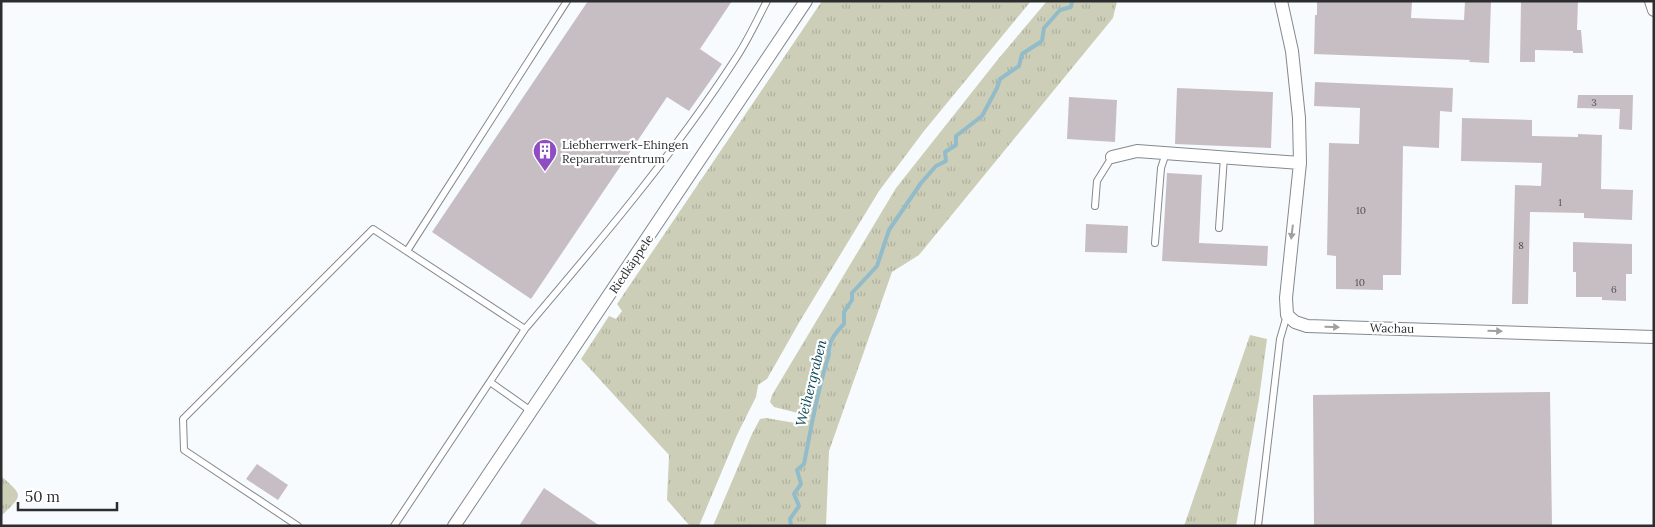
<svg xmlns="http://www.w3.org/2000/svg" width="1655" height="527" viewBox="0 0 1655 527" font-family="Lora,serif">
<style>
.grass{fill:url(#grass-tufts)}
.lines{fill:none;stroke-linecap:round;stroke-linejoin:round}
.stream{stroke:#93bccb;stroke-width:4}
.building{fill:#c6bec2}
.lane-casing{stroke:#84898e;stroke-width:8}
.street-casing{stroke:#84898e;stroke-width:14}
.lane{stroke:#fff;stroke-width:6}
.street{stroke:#fff;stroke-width:12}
.oneway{fill:#a0a0a1}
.labels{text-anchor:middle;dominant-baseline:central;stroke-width:4.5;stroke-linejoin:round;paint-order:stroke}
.number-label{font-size:10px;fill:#525154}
.poi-label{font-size:12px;fill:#2b2d2f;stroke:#fff;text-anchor:start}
.street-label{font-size:12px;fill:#2b2d2f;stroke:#fff}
.water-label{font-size:14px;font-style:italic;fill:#074454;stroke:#fff}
</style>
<defs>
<pattern id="grass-tufts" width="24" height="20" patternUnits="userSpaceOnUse" patternTransform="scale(1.25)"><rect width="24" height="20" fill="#ccceb7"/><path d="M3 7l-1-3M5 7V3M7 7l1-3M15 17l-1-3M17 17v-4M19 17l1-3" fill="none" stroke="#afb19e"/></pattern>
</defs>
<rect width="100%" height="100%" fill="#f8fbfe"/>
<!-- grass -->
<path class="grass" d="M822 1H1031L924 131 879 191 800 321 767 379 758 385 756 397 737 435 699 526H690L667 500 669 455 581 359 609 316 616 319 622 311 617 304Z
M1047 1H1117L1113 18 919 255 892 272 829 451 826 526H713L752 434 760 419 766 418 795 423 798 413 774 407 770 402 772 395 896 188 999 58Z
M1250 335 1267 339 1259 399 1236 526H1184Z
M1 476C24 496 23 495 1 516Z"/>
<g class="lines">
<!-- stream -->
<path class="stream" d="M791 526 790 519 799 506 794 494 801 484 797 470 804 464C811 428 817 392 828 358 830 353 828 355 829 350 829 340 837 331 844 324V312L852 300V293L877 266 889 230 921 183 936 166 946 161 945 152 956 145V136L982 116 997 88 1000 79 1019 66 1022 54 1042 41 1044 28 1060 10 1071 7 1072 1"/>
</g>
<!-- building -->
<path class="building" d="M588 1H732L700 49 722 64 689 111 667 97 531 299 432 232Z
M1317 1H1412L1411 18 1464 20 1465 1H1491L1489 63 1469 62 1470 60 1314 54 1315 15H1317Z
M1521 1H1578L1577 30H1581L1583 53H1573V51L1535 50V62H1520Z
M1315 82 1453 88 1452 112 1440 111 1439 148 1403 146 1401 275H1383V290L1336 289V256L1327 255 1329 143 1359 144 1360 108 1314 106Z
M1177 88 1273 92 1271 148 1175 144Z
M1578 95H1633L1632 130 1619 129 1620 109 1577 108Z
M1069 97 1117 100 1115 142 1067 139Z
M1462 118 1532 120V136L1578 137V134L1602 135 1601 189 1633 190 1632 220 1584 218V213L1530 212 1528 304H1512L1515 185 1541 186 1542 163 1461 161Z
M1167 173 1202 175 1199 243 1268 246 1267 266 1162 261Z
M1086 224 1128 226 1127 253 1085 252Z
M1573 242 1632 244V274H1626V301L1602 300V297H1576V272H1573Z
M1550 392 1552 526H1314L1313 395Z
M257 464 288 485 278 500 246 479Z
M544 488 600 526H519Z"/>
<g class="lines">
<defs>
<path id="lane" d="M1095 206 1097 181 1112 157
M1219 228 1224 157
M1155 243 1161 168 1166 153
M407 251 567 1
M525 329C599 242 674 154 736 58 748 40 757 20 767 1
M490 382 531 411
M298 526 184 450 183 419 373 229 525 329 394 526
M1258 526 1280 339 1287 315"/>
<path id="street" d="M1281 1 1292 51 1299 118 1300 163 1286 298 1287 315 1295 322 1307 326 1654 337
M1651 1 1654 10
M1112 157 1137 151 1300 163
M454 526 806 1"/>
</defs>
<!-- lane casing -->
<use href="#lane" class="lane-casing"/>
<!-- street casing -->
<use href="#street" class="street-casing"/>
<!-- lane -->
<use href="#lane" class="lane"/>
<!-- street -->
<use href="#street" class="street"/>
</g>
<!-- one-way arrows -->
<defs><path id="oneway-solid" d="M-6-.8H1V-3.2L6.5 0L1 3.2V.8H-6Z" transform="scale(1.25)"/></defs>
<g class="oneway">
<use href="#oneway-solid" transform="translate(1292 232) rotate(97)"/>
<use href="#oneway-solid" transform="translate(1332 327) rotate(1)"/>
<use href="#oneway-solid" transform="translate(1495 331) rotate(2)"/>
</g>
<!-- icons -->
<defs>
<symbol id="building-pin" viewBox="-11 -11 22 30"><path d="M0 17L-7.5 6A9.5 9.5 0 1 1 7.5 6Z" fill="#8e4dc2" stroke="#fff"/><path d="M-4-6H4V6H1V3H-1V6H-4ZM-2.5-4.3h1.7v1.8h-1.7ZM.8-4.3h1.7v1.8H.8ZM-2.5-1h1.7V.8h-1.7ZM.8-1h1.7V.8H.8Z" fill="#fff"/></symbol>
</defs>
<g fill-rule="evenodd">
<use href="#building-pin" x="531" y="137" width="28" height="38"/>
</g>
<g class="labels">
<!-- number labels -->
<g class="number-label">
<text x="1594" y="102">3</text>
<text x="1560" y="202">1</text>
<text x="1361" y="210">10</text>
<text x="1521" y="245">8</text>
<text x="1360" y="282">10</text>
<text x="1614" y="289">6</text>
</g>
<!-- poi labels -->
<g class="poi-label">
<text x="562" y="144">Liebherrwerk-Ehingen<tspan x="562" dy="14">Reparaturzentrum</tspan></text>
</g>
<!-- street labels -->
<g class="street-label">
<text transform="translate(631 264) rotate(-56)">Riedkäppele</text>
<text transform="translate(1392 328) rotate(1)">Wachau</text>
</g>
<!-- water labels -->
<g class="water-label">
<text transform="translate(811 383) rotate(-76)">Weihergraben</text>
</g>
</g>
<!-- border -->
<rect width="1655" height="527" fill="none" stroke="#2b2d2f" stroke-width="5"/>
<!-- scale -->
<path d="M18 502v8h99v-8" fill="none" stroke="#2b2d2f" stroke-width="2.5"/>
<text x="25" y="502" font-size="15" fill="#2b2d2f" stroke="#ffffff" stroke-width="4" paint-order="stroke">50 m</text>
</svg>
